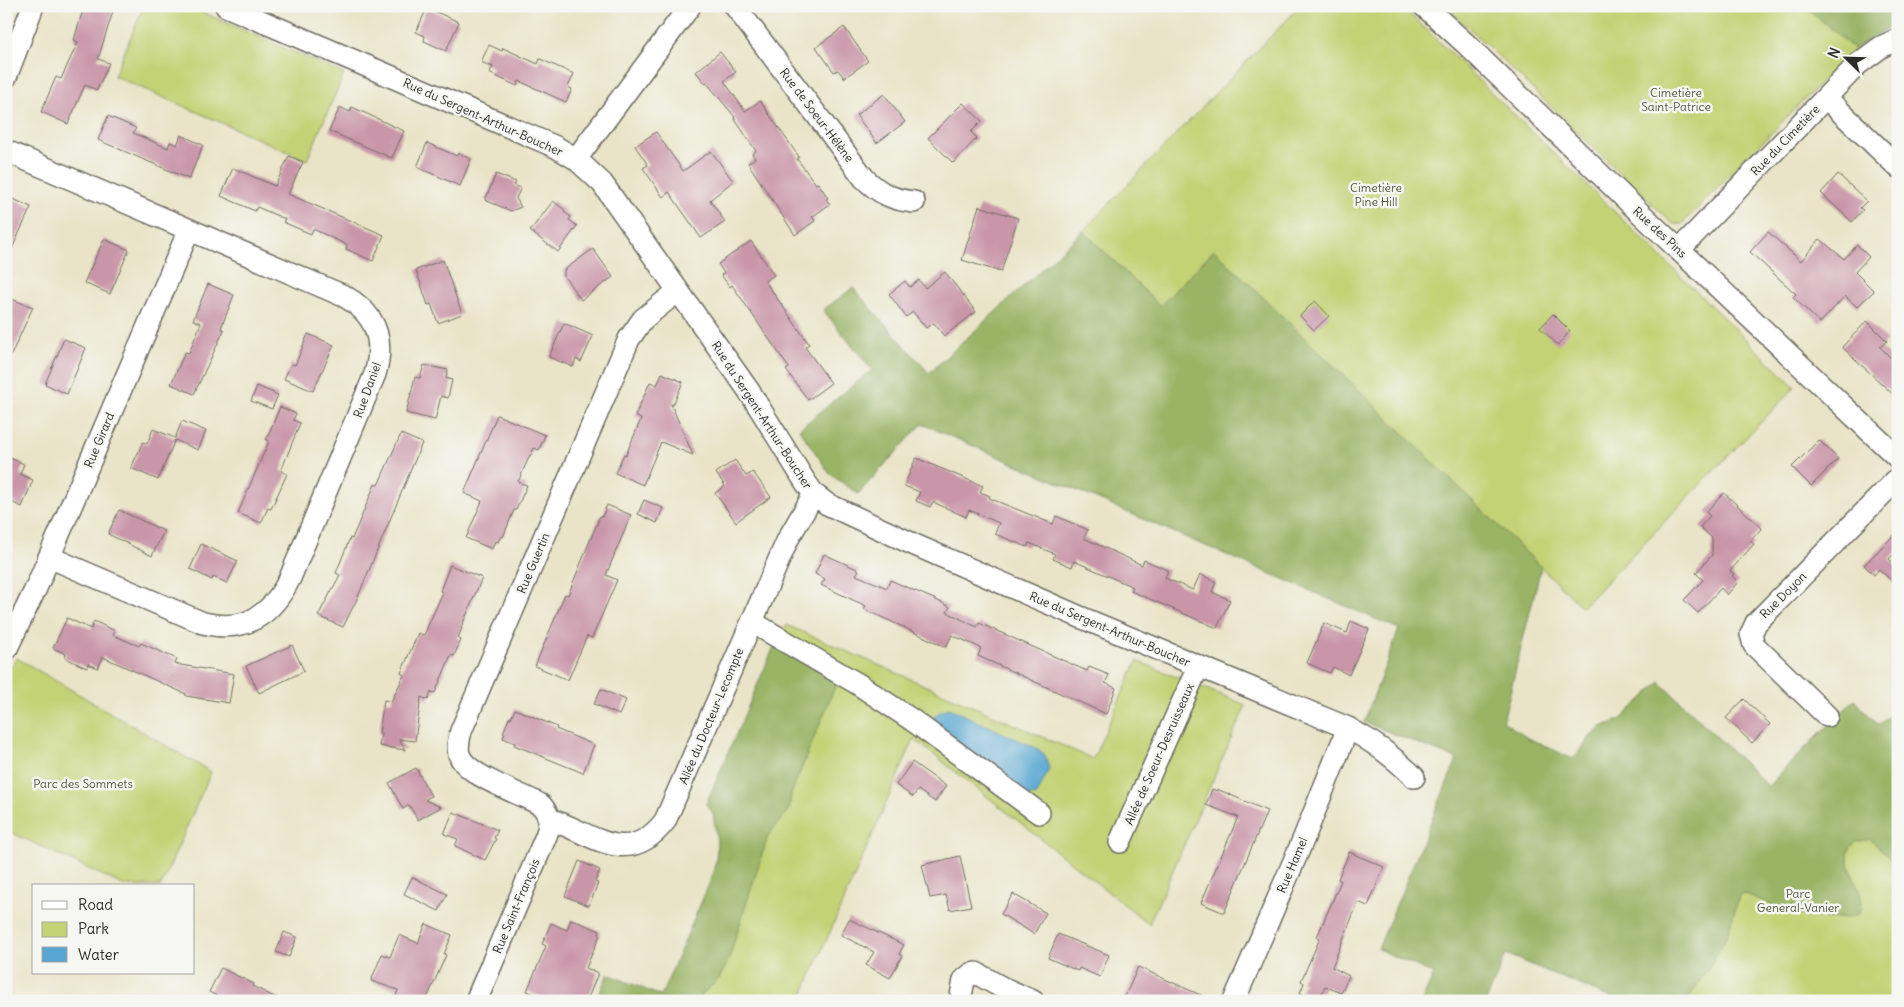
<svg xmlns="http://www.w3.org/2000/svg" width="1904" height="1007" viewBox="0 0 1904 1007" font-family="Delius,sans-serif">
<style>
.green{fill:#c3d274;stroke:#777e50}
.forest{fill:#9ab466;stroke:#627048}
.water{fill:#57a6d1;stroke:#41687e}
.building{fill:#c996a9}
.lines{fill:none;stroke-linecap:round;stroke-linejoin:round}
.minor-casing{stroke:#6e6c62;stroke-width:24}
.minor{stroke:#fff;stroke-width:21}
.labels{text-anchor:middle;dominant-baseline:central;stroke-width:5;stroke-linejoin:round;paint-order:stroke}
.park-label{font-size:12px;fill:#51553d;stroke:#f6f6f2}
.street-label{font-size:12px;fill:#2b2b2b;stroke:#f6f6f2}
</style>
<rect width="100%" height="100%" fill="#f6f6f2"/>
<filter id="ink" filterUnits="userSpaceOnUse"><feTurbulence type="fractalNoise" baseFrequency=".02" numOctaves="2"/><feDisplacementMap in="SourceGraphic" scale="10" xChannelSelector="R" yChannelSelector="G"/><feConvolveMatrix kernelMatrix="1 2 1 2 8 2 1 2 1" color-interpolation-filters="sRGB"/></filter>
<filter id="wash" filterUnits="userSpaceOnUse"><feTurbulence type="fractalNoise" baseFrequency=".0096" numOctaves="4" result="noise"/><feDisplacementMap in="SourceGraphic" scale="20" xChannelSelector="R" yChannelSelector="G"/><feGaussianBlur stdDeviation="1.12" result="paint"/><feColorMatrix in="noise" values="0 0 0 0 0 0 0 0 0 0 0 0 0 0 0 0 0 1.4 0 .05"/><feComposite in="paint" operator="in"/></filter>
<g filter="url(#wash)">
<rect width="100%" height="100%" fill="#e9e4c7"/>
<!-- green -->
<path class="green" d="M144 6H188L344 74 307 160 114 76Z
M1300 6H1402L1795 387 1582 607 1214 251 1160 307 1083 231Z
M1446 6H1898V22L1854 49 1682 224H1673Z
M787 625 1093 759 1137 661 1246 705 1149 924 914 739 800 1001H698L703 993 719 979 768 835 789 809 791 794 775 644Z
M17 658 211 772 161 886H125L6 830V672Z
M1825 728 1898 798V1001H1701L1603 959 1664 892Z"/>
<!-- forest -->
<path class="forest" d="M1805 6H1898V22L1854 49Z
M1083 231 1160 306 1214 250 1541 567 1503 721 1526 737 1573 759 1591 736 1603 726 1620 720 1660 682 1768 786 1854 700 1879 725 1898 707V865L1870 839C1866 840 1858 841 1855 843 1833 859 1870 891 1860 913 1820 929 1779 907 1743 893L1739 896 1731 923 1723 944 1687 1001H1618L1506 954 1486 1001H1422L1434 974 1378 949 1457 759 1364 722 1399 629 922 424 858 494 830 474 799 429 872 370 823 310 853 288 929 373Z
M775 644 837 682 791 794 789 809 768 836 728 961 719 979 703 993 698 1001H596L608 974 661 996 709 884 716 862 717 842 713 813 706 804Z"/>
<!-- water -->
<path class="water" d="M949 708 1038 749 1045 755 1049 769 1037 795 1026 797 932 723C935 713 940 711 949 708Z"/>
<g id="blocks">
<!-- building -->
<path class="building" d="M84 6H97L113 11 98 59 109 63 97 90 85 85 68 124 41 112 56 77 61 79 78 42 74 40Z
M427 8 459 22 446 51 424 41 425 36 416 32Z
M844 27 868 61 844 78 838 70 834 72 816 47Z
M489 45 502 51 503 48 538 64 540 59 574 74 568 87 572 89 566 102 519 81 517 86 489 73 493 67 481 62Z
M720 52 736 72 724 81 745 111 760 101 799 157 797 159 816 184 818 183 828 198 826 199 830 204 812 217 815 221 795 235 748 163 755 158 752 154 756 151 734 118 735 117 706 82 705 83 696 72Z
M884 94 905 122 877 143 856 115Z
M963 103 982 121 971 132 977 138 953 163 928 138Z
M340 107 350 112 352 107 404 131 392 158 329 131Z
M108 116 136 128 133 133 168 148 170 142 177 145 181 135 203 145 189 179 98 140Z
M656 132 683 171 711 151 733 181 710 200 725 222 701 238 669 192 663 197 643 168 648 165 635 146Z
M427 143 457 156 458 153 471 159 460 186 417 167Z
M289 156 303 162 288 194 384 235 373 261 346 249 347 245 313 229 311 234 283 222 285 219 257 207 255 211 221 196 233 168 275 186Z
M496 174 516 182 514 185 521 188 516 198 521 207 511 211 485 200Z
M1838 174 1867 201 1860 208 1863 210 1852 222 1821 193Z
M6 196 31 207 6 262Z
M553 201 565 210 564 212 571 217 569 220 577 226 558 252 530 231Z
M979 206 1018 218 1001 272 962 260Z
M1768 232 1801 261 1820 239 1844 259 1857 245 1869 257 1855 272 1874 291 1857 307 1845 296 1820 323 1793 297 1796 294 1750 252Z
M104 239 129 250 110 294 84 283Z
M751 241 774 275 765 281 809 344 805 347 831 383 808 400 786 370 789 368 732 285 730 287 721 275 724 273 718 264Z
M593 249 613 277 581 300 564 276V270Z
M443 260 462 314 438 323 431 304 428 305 416 270Z
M945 272 976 312 944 336 934 323 926 328 913 312 906 317 889 294 905 281 910 287 919 280 925 288Z
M208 284 234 295 221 328 224 330 194 394 171 384 185 352 189 353 201 323 193 320Z
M6 297 33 307 6 366Z
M1315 301 1329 316 1314 330 1300 316Z
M1553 314 1570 331 1558 345 1540 328Z
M1867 321 1887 341 1880 347 1898 365V399L1842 347Z
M564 323 593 336 581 362 576 359 573 367 549 357Z
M308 334 334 345 313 391 284 379 291 364 295 365Z
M64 339 86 348 67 394 45 384Z
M424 365 448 370 446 378 452 380 448 398 441 396 435 420 406 413 415 377 420 378Z
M662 373 683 382 673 405 671 404 693 455 661 442 643 485 615 473 624 454 626 455 641 419 635 416 650 382 657 385Z
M257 386 278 395 272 409 251 401Z
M280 407 296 414 293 420 300 423 281 471 287 474 271 509 268 508 261 523 238 513 269 441 266 440Z
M497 415 545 435 539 450 534 448 531 455H530L518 482 527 485 516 510H514L503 537 501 536 498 542 495 541 492 549 466 538 482 501 464 493Z
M182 421 206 431 198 450 175 440 158 480 131 468 143 442 147 444 153 429 175 438Z
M401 434 422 443 357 599 343 627 318 616 340 575 336 573 350 538 352 539 375 484 378 485Z
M1819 440 1838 459 1811 486 1792 467Z
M6 456 24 464 20 474 33 480 22 507 9 501 6 506Z
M916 458 983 486 980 492 990 496 989 498 1053 524 1056 516 1088 530 1084 538 1142 565 1144 560 1168 570 1165 578 1193 590 1200 574 1216 582 1212 592 1230 600 1217 628 1131 591 1133 587 1074 561 1072 567 1053 559 1055 554 1029 543 1027 547 995 534 999 523 969 510 966 517 933 502 930 507 916 501 920 492 904 486Z
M735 460 746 476 753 472 771 497 736 522 715 493 725 486 716 473Z
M1724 493 1762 528 1750 541 1754 544 1730 571 1734 574 1732 576 1738 582 1727 595 1721 588 1698 613 1684 600 1703 580 1696 573 1712 555V538L1700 527 1710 516 1706 512Z
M644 500 663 508 657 523 638 514Z
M607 505 631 515 606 575 617 580 592 638 587 636 568 680 535 666 565 594 568 595 600 516 602 517Z
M119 510 164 531 152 556 108 534Z
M1896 533 1898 534V550L1889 559 1898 568V587L1879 569 1874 575 1864 565Z
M201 544 238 561 227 583 213 577 212 580 190 569Z
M824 554 859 570 856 575 887 588 890 580 934 599 950 607 947 612 977 627 979 623 1087 671 1089 667 1109 675 1105 683 1116 688 1106 714 978 656 981 648 952 635 946 647 864 609 866 606 821 585 825 579 815 574Z
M450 565 482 578 461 628H462L458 638 461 640 454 656 451 655 435 693 431 692 428 700 421 697 415 741 399 739 405 750 379 746 381 734 379 733 384 700 391 702 404 675 401 673 418 633 424 635 443 592 440 591Z
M67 618 91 629 94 621 115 631 113 635 139 646 141 643 177 659 175 664 234 674 229 703 186 696V694L103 657 98 668 88 664 87 668 65 658 66 654 53 648Z
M1351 621 1369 629 1349 675 1333 667 1330 673 1307 663 1324 623 1347 633Z
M292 645 304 671 259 693 246 666Z
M601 689 626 700 619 715 594 704Z
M1744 699 1770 724 1752 743 1726 718Z
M515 709 557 727 556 729 594 745 583 773 514 745 515 743 503 738 505 733H503L509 718H511Z
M912 762 946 786 935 802 918 790 913 797 896 785Z
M416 768 431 796 425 800 441 807 418 820 409 805 403 809 389 783Z
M1212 789 1217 791V789L1267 811 1224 913 1201 903 1238 817 1206 805Z
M453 812 498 830 494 838 496 839 485 860 455 846 458 839 444 834Z
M1349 852 1384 867 1368 906 1358 902 1332 967 1349 976 1341 993 1325 986 1319 1001H1316L1300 993 1304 983 1301 981 1320 938 1317 937 1341 881 1338 879Z
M960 856 971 906 950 910 946 895 930 898 922 865Z
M579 861 600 870 595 882 598 883 589 906 565 896Z
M412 877 447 894 439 911 404 894Z
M1013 894 1046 913 1034 934 1001 914Z
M571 919 600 931 599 934 600 935 586 968 598 973 587 1001H551L527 991 546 946 542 944 551 923 567 930Z
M849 919 904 945 899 954 902 956 890 978 866 965 874 952 841 935Z
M426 924 452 935 444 954 446 955 426 1001H394L398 990 371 981 382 954 390 957 399 935 418 943Z
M284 932 297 937 289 957 276 952Z
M1058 934 1109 955 1100 977 1079 968 1078 971 1048 958Z
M1138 967 1214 1001H1123Z
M221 968 254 984 252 986 283 1001H217L219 997 209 992Z"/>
</g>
</g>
<g filter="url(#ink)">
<use href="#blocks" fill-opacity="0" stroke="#6e6c62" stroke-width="1"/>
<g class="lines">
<defs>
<path id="minor" d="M226 6 556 147 576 159 602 183 749 391 806 483 814 494 827 504 915 545 1080 617 1348 728C1374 742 1394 757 1414 777
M735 6 864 178C879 193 893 200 914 202
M1424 6 1465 43 1637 210 1898 458
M6 77 33 6
M1826 98 1898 167
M6 151 344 296C376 314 385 339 375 374L290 578C271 616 245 633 203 623L49 557
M576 159 690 6
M1679 250 1858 64 1881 47 1898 39
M752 622 858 684 912 720 1039 813
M6 650 36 588 189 230
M1827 716 1754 645 1751 634 1756 623 1898 478
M549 819C593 833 627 870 665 821L788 539 814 494
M1120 842 1198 667
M476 1001 546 836C551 823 550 815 541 805 521 793 465 776 459 754 457 746 459 739 461 731L629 339 643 319 678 291
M960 1001 964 980 971 974 976 973 1001 987 1033 1001
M1234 1001 1303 840 1348 728"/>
</defs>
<!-- minor casing -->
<use href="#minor" class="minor-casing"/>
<!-- minor -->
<use href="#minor" class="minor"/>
</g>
</g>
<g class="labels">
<!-- park labels -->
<g class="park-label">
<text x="1676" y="92">Cimetière<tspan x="1676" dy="14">Saint-Patrice</tspan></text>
<text x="1376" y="187">Cimetière<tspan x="1376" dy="14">Pine Hill</tspan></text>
<text x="83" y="783">Parc des Sommets</text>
<text x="1798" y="893">Parc<tspan x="1798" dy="14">General-Vanier</tspan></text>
</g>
<!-- street labels -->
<g class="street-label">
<text transform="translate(817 115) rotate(53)">Rue de Soeur-Hélène</text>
<text transform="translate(483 117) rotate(24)">Rue du Sergent-Arthur-Boucher</text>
<text transform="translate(1785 140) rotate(-46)">Rue du Cimetière</text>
<text transform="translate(1660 232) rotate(43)">Rue des Pins</text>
<text transform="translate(367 390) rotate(-70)">Rue Daniel</text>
<text transform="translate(762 415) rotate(57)">Rue du Sergent-Arthur-Boucher</text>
<text transform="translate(99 440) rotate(-67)">Rue Girard</text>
<text transform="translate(533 563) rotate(-67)">Rue Guertin</text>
<text transform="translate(1783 595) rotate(-45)">Rue Doyon</text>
<text transform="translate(1110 629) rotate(23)">Rue du Sergent-Arthur-Boucher</text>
<text transform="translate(711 716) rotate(-67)">Allée du Docteur-Lecompte</text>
<text transform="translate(1159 754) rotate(-66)">Allée de Soeur-Desruisseaux</text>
<text transform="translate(1292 865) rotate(-67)">Rue Hamel</text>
<text transform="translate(516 906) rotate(-67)">Rue Saint-François</text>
</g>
</g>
<!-- margin -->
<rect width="1904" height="1007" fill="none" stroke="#f6f6f2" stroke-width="25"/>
<!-- legend -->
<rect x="32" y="884" width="162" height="90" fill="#f6f6f2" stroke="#a5a5a2"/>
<rect x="42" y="901" width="25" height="8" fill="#ffffff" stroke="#a5a5a2"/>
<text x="78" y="910" font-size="15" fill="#2b2b2b">Road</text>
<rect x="42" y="922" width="25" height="15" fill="#c3d274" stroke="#a5a5a2"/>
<text x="78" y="934" font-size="15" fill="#2b2b2b">Park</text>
<rect x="42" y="947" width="25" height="15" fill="#57a6d1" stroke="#a5a5a2"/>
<text x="78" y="960" font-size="15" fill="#2b2b2b">Water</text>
<!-- north arrow -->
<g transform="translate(1846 58) rotate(293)" stroke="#f6f6f2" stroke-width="4" paint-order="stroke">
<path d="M0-4L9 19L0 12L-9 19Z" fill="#2b2b2b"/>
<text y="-8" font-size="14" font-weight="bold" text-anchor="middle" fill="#2b2b2b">N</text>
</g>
</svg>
